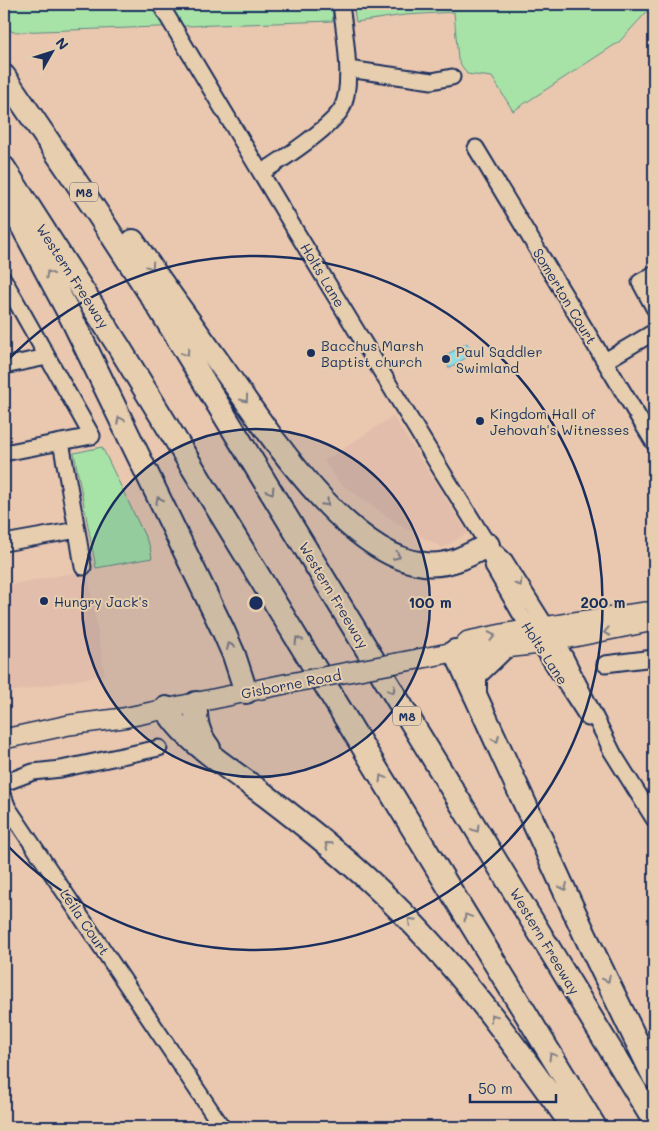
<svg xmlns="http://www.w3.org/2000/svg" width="658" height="1131" viewBox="0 0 658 1131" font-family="Mali,sans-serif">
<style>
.built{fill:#e3bdab}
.green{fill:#a7e2a7;stroke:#618882}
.water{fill:#8ddfe5;stroke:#5f99af}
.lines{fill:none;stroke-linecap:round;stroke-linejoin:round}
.minor-casing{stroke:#1b2f5e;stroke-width:19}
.major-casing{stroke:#1b2f5e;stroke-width:22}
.highway-casing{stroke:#1b2f5e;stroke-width:26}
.minor{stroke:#e6ceaf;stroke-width:15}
.major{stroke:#e6ceaf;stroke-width:19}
.highway{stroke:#e6ceaf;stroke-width:22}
.major-bridge-casing{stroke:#1b2f5e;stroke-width:22;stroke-linecap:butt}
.major-bridge{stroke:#e6ceaf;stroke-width:19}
.oneway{stroke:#807e86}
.ring{fill:none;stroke:#1b2f5e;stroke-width:2.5}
.poi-dot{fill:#1b2f5e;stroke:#e6ceaf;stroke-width:2}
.labels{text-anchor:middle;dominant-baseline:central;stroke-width:4;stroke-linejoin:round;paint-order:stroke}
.shield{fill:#e6ceaf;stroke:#585f76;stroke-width:1}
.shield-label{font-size:12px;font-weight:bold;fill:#1b2f5e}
.street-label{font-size:14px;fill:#1b2f5e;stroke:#e6ceaf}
.poi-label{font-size:14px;fill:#1b2f5e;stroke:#e6ceaf;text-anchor:start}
.centre{fill:#1b2f5e;stroke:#e6ceaf;stroke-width:2.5}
.ring-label{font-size:15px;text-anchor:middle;font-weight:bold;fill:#1b2f5e;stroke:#e6ceaf;stroke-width:4;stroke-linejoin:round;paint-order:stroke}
</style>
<rect width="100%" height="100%" fill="#eac8af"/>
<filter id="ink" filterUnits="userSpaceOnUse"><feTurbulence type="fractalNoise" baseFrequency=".02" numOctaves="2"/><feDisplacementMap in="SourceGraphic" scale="10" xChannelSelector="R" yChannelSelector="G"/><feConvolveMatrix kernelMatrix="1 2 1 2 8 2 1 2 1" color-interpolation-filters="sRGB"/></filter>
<g filter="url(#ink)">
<!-- built -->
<path class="built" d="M393 416 468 533 443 548 401 526 340 483 324 461Z
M87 570 105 675 4 693V586Z"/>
<!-- green -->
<path class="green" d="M4 4H302L332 5 333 21 12 32 4 19Z
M353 4H654L619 42 513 111 492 77 467 74 458 60 454 12 405 15 356 22Z
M102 447 150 547 152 558 96 568 74 453Z"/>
<!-- water -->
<path class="water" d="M467 343 474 353 449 368 443 357Z"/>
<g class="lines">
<defs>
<path id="minor" d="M160 4 286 215 443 473 488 545 505 561 546 626 565 657 614 755
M348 69 432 81 452 77
M476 148 654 443
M261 173C280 161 332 127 342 108 354 84 344 30 341 4
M654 274 640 282 654 308
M4 280 92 436 4 453
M605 361 654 332
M4 366 47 357
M77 530 83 567
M4 543 77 530 61 442
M488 545 494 568 520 613 588 718
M605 664 654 658
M609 747 654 819
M4 783 33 772 61 769 159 748
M4 798 8 808 222 1127"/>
<path id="major" d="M459 651 468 641 507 633 567 623 646 612
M418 659 459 651 470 655 490 650 539 644 654 621
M4 739 69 725 123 718 285 684"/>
<path id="highway" d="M4 76 94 208 161 311 654 1121
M4 168 119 347 595 1127
M7 198 71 317 223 630 234 655 246 692
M133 241C163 285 194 328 225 371 267 430 347 556 424 564 448 567 468 556 488 545
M455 651 585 935 654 1077
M475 695V678L477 673 501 650
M196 703C195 721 198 734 209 748
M166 708C180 738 237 774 265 795 303 824 341 854 376 887 454 960 512 1041 573 1127"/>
</defs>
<!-- minor casing -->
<use href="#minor" class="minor-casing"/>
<!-- major casing -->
<use href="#major" class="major-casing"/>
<!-- highway casing -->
<use href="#highway" class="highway-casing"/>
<!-- minor -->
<use href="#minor" class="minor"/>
<!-- major -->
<use href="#major" class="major"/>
<!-- highway -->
<use href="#highway" class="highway"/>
<defs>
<path id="major-bridge" d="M285 684 418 659"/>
</defs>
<!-- major-bridge casing -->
<use href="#major-bridge" class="major-bridge-casing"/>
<!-- major-bridge -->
<use href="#major-bridge" class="major-bridge"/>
</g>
<!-- one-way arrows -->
<defs><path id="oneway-chevron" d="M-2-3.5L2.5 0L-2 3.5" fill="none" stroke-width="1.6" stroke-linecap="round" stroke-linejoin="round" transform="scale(1.25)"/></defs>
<g class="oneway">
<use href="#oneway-chevron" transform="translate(151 266) rotate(55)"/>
<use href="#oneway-chevron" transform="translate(49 274) rotate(-118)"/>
<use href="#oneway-chevron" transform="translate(186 353) rotate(59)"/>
<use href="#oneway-chevron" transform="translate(245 399) rotate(54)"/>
<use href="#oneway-chevron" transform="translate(120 420) rotate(-116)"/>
<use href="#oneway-chevron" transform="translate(271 491) rotate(59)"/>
<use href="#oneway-chevron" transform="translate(159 500) rotate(-116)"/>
<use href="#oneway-chevron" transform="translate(326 503) rotate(47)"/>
<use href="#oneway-chevron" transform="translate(397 556) rotate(25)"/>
<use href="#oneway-chevron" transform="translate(519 583) rotate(58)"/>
<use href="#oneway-chevron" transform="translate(607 632) rotate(169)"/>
<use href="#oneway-chevron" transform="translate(492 636) rotate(-12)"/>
<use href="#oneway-chevron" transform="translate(298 640) rotate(-121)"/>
<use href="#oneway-chevron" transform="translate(230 646) rotate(-114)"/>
<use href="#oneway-chevron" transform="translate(392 690) rotate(59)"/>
<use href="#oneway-chevron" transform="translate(496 739) rotate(65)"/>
<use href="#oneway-chevron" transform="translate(382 778) rotate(-121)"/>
<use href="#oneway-chevron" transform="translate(476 829) rotate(59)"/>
<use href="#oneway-chevron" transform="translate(328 845) rotate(-140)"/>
<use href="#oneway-chevron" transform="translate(564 887) rotate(65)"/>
<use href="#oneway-chevron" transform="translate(467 917) rotate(-121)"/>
<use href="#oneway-chevron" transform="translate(411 921) rotate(-135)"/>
<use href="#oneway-chevron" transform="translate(607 979) rotate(64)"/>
<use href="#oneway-chevron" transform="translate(493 1017) rotate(-127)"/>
<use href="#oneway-chevron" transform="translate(552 1056) rotate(-121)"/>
</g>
</g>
<!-- distance rings -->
<circle cx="256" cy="603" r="174" fill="#1b2f5e" fill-opacity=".12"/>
<g class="ring">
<circle cx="256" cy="603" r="174"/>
<path d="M4 364A347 347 0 1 1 4 842"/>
</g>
<!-- markers -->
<g class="poi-dot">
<circle cx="311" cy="353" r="5"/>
<circle cx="446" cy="359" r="5"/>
<circle cx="480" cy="421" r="5"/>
<circle cx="44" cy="601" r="5"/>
</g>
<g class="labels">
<!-- shield labels -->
<g class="shield">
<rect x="70" y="182.5" width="28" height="19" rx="4"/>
<rect x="393" y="706.5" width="28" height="19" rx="4"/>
</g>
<g class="shield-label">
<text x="84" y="192">M8</text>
<text x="407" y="716">M8</text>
</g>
<!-- street labels -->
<g class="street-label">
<text transform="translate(323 275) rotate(59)">Holts Lane</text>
<text transform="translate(73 276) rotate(57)">Western Freeway</text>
<text transform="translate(565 296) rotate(59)">Somerton Court</text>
<text transform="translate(334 595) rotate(59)">Western Freeway</text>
<text transform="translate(545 653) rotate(57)">Holts Lane</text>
<text transform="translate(291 684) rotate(-11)">Gisborne Road</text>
<text transform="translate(85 922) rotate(56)">Leila Court</text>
<text transform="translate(545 941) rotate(59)">Western Freeway</text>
</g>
<!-- poi labels -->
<g class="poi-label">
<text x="321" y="345">Bacchus Marsh<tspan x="321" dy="16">Baptist church</tspan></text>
<text x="456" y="351">Paul Saddler<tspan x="456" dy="16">Swimland</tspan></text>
<text x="490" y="413">Kingdom Hall of<tspan x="490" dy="16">Jehovah's Witnesses</tspan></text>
<text x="54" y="601">Hungry Jack's</text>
</g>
</g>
<circle cx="256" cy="603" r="8" class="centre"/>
<g class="ring-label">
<text x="430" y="608">100 m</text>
<text x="603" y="608">200 m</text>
</g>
<!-- margin -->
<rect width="658" height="1131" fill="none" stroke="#e6ceaf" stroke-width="20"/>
<rect x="10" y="10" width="638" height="1111" fill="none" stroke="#1b2f5e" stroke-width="2" filter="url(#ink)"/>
<!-- north arrow -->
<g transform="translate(52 52) rotate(51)" stroke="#e6ceaf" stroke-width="4" paint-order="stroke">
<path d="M0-4L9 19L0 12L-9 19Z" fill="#1b2f5e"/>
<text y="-8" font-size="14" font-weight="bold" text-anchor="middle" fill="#1b2f5e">N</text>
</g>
<!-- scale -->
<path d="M470 1094v8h86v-8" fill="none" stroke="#1b2f5e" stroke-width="2.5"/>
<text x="478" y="1094" font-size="15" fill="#1b2f5e" stroke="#e6ceaf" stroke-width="4" paint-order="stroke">50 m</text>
</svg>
